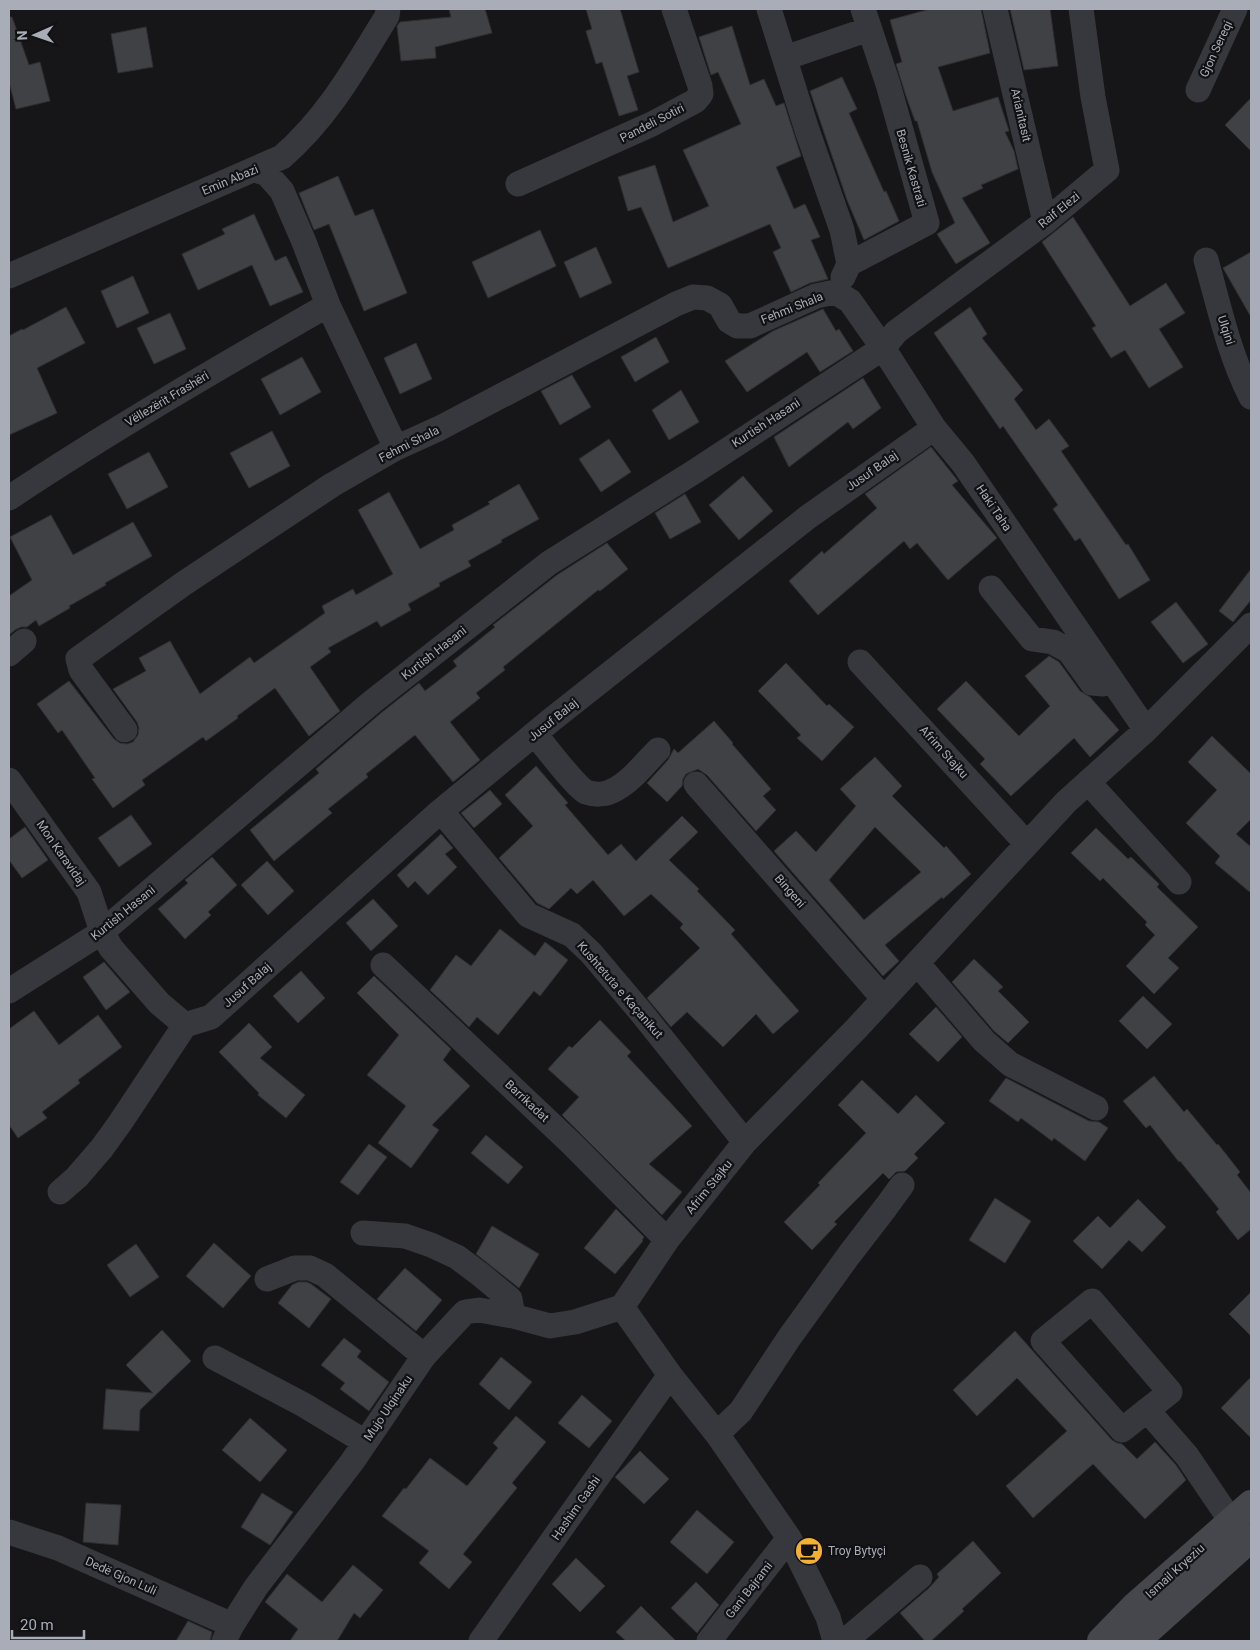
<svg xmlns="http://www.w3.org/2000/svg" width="1260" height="1650" viewBox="0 0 1260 1650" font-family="Roboto,sans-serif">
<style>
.building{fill:#404145;stroke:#303034;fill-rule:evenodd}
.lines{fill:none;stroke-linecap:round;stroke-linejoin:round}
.street{stroke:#37383d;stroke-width:25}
.secondary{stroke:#45474d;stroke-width:28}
.labels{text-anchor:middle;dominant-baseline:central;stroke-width:4.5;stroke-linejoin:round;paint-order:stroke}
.street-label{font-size:12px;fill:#a8adb8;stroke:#111113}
.poi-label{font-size:12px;fill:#a8adb8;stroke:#111113;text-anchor:start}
</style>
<rect width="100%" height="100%" fill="#161618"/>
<!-- building -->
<path class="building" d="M449 9H485L492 33 435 47 436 58 401 61 397 26 400 22 451 17Z
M586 9H620L639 72 627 76 638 110 619 116 602 62 596 64 586 31 592 29Z
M930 9H981L990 53 938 67 953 111 998 97 1009 131 1005 132 1014 151 1018 169 981 185 983 188 962 198 990 243 956 264 937 234 955 223 932 172 917 121H915L906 96 896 64 902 62 890 20Z
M1010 9H1050L1058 66 1024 70Z
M9 17H12L29 65 40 62 50 101 16 109 9 82Z
M732 26 750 85 764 79 776 106 784 103 801 156 776 167 794 209 805 204 820 237 811 240 828 279 810 283 791 292 773 252 781 248 770 224 668 268 641 207 628 211 618 177 655 165 673 222 709 206 683 150 741 124 718 72 711 75 699 37Z
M146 27 153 67 118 73 111 34Z
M842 77 857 109 849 113 884 192 886 191 899 221 864 240 847 200 810 91Z
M1251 98V151L1225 125Z
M338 176 355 216 373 209 407 293 364 311 329 224 314 230 299 193Z
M254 214 275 261 286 256 303 292 270 306 252 265 198 290 182 254 225 234 222 229Z
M1073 217 1130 306 1166 283 1185 313 1159 329 1183 367 1149 388 1125 350 1111 358 1092 328 1096 326 1042 242Z
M540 230 556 266 488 298 472 262Z
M596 247 612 283 580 298 564 262Z
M1251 252V317L1223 268Z
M133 276 149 313 117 328 101 291Z
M66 307 85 343 37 368 57 413 9 435V336L22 329 23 330Z
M970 307 987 334 982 338 1023 390 1014 399 1036 430 1049 419 1069 446 1061 451 1126 545 1128 544 1150 580 1119 599 1080 538 1075 541 1053 509 1058 505 1003 426 1000 429 934 333Z
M823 309 836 331 839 329 853 351 820 372 807 352 747 392 725 361 773 331Z
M170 313 186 349 154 364 137 328Z
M656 337 669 362 635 382 621 357Z
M416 343 432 379 400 394 384 358Z
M302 357 321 392 280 415 261 379Z
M572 375 591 407 560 425 541 391Z
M863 378 881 408 853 429 848 422 789 467 774 437Z
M681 390 699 422 669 440 652 410Z
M272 431 290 466 249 488 230 453Z
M609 439 631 472 601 492 579 459Z
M931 447 958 481 952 485 997 538 948 580 917 543 910 549 904 541 818 615 789 581 822 551 824 554 877 508 865 494Z
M149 452 168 487 127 509 108 474Z
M743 476 773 511 739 540 709 505Z
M519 484 539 519 501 540 502 542 468 561 471 566 439 583 440 586 408 604 411 610 381 627 377 621 328 648 331 652 310 667 340 711 309 736 275 688 237 716 238 718 206 741 203 737 142 780 145 785 113 808 92 779 95 778 62 730 58 733 37 704 69 681 114 739 120 743 127 744 133 742 138 735 139 728 137 722 113 689 146 671 139 658 170 641 200 694 250 657 254 663 325 613 322 606 353 589 356 595 393 574 358 510 389 492 420 549 454 530 452 525 490 504 488 502Z
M685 494 701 522 670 539 655 513Z
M51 515 73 555 133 522 152 556 105 583 106 585 69 606 70 608 39 626 36 620 27 627H21L15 630 9 635V596L32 580 10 537Z
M607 543 628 569 600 591 598 590 503 667 505 670 476 693 480 698 450 722 480 760 453 782 415 735 366 774 368 777 328 809 332 813 274 861 250 830 319 773 316 769 381 713 419 683 425 691 457 666 453 661 495 627 493 625 557 575Z
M1251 569V600L1233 622 1219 611Z
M1176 602 1208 644 1183 663 1151 622Z
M1049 656 1059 662 1080 691 1090 697 1119 730 1090 757 1074 738 1011 796 980 764 985 759 937 709 966 681 1019 736 1050 706 1025 676Z
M786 663 827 706 829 704 854 727 822 761 797 738 801 735 758 691Z
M714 721 733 743 732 744 771 789 763 796 776 810 756 831 707 775 698 769 686 774 683 779 682 786 667 802 647 783 668 760 674 749 678 753Z
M1212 736 1251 774V819L1236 834 1251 847V893L1215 863 1220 856 1186 823 1217 790 1188 762Z
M875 757 902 786 892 796 944 848 946 846 971 874 943 899 942 897 885 945 899 961 883 976 774 851 796 831 816 852 856 806 840 789ZM875 827 921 872 864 920 829 880Z
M536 766 568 803 565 805 608 855 621 844 636 861 682 816 698 832 669 860 699 889 697 891 735 930 731 934 799 1011 773 1034 756 1014 723 1047 687 1012 671 1027 647 998 700 948 680 928 683 924 651 894 624 916 593 880 577 894 571 888 549 909 537 903 499 858 533 826 505 795Z
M490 790 502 804 474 828 461 813Z
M131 815 152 844 119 867 98 838Z
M25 827 48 860 22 878 9 860V839Z
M1096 828 1128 859 1131 857 1159 884 1157 887 1198 927 1168 958 1179 968 1154 994 1126 966 1155 935 1145 925 1147 922 1103 878 1100 881 1071 853Z
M441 834 453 848 445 854 457 867 428 895 415 881 408 888 397 875Z
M212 857 237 885 208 912 211 915 185 939 158 909 188 883 185 880Z
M267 861 294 891 268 915 241 885Z
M373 899 398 926 371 951 346 923Z
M500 929 535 956 545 942 568 960 540 996 534 991 498 1035 477 1017 469 1027 430 990 456 955 471 966Z
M974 959 1003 987 998 991 1029 1022 1008 1043 994 1031 952 982Z
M104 962 130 992 106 1010 83 977Z
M301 971 325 998 298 1023 273 996Z
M374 976 451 1049 443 1060 470 1086 432 1125 439 1130 411 1168 378 1143 406 1106 367 1075 399 1035 357 993Z
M1143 996 1172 1024 1147 1049 1119 1021Z
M936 1007 962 1037 938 1062 909 1034Z
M34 1011 59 1045 98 1015 122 1047 78 1080 80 1083 42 1112 47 1118 18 1138 9 1125V1029Z
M600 1020 631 1052 627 1056 692 1126 649 1164 682 1192 662 1215 562 1115 579 1097 548 1069 569 1046 572 1048Z
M249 1023 272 1047 260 1058 305 1095 286 1118 258 1095 259 1093 219 1052Z
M1154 1076 1184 1112 1187 1109 1217 1145 1218 1144 1240 1172 1237 1175 1251 1193V1229L1238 1240 1216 1212 1219 1209 1180 1161 1179 1162 1150 1125 1146 1128 1123 1101Z
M1006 1078 1089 1121 1099 1122 1108 1128 1085 1161 1054 1138 1052 1141 1021 1118 1018 1122 989 1101Z
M862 1080 898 1114 916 1095 945 1123 914 1154 918 1158 905 1171 896 1172 889 1179 883 1173 834 1222 837 1224 812 1250 784 1222 820 1185 818 1183 866 1133 838 1105Z
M486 1135 523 1167 508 1184 471 1153Z
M369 1144 387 1157 358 1195 340 1182Z
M995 1198 1031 1221 1005 1263 969 1240Z
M1138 1199 1166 1227 1142 1252 1129 1240 1102 1269 1073 1241 1098 1216 1110 1228Z
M616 1209 644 1237 642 1240 643 1241 615 1274 584 1248Z
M492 1226 539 1254 519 1288 476 1254Z
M214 1243 251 1276 223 1308 186 1276Z
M136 1244 159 1277 130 1297 107 1265Z
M405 1268 442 1300 416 1331 377 1299Z
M298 1282H307L311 1284 331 1299 309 1328 278 1303 292 1285Z
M1251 1292V1336L1229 1314Z
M162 1330 191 1361 140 1410 139 1431 103 1429 106 1389 153 1393 126 1365Z
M1015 1331 1112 1440 1117 1443 1122 1444 1137 1459 1155 1442 1176 1465 1186 1480 1145 1519 1093 1464 1033 1518 1006 1486 1067 1431 1017 1378 977 1416 953 1390Z
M344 1338 361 1351 357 1357 389 1382 369 1411 340 1389 345 1383 321 1365Z
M501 1357 532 1382 509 1410 479 1384Z
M1251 1377V1438L1221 1408Z
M582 1395 612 1421 589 1448 558 1423Z
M516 1416 546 1442 512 1483 517 1488 463 1554 472 1562 449 1589 419 1563 429 1551 382 1516 404 1488 406 1489 430 1458 467 1486 498 1448 493 1443Z
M250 1418 287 1450 260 1482 222 1450Z
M640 1451 669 1479 644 1504 615 1477Z
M262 1493 293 1512 270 1545 241 1527Z
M86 1503 121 1505 118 1545 83 1542Z
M697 1510 734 1542 707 1574 670 1542Z
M973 1541 1001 1573 962 1609 964 1611 931 1641H925L900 1613 929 1588 939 1577 937 1574Z
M576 1558 605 1586 580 1612 552 1584Z
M353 1565 383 1590 360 1618 354 1613 337 1641H290L298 1629 265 1602 287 1574 322 1602Z
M696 1582 719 1605 697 1633 671 1608Z
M641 1606 676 1641H626L616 1632Z
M188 1621 212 1632 210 1641H176Z"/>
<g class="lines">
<!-- street -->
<path class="street" d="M769 9 807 130 842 230 849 264 843 277
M995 9 1045 222
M785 58 869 29
M1198 90 1235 9
M255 170 267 174 282 191 304 242 328 305 396 448
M518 184 652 124 695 101 701 94 700 86 674 9
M1206 260C1219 306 1229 354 1251 397
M849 264 927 223 888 84 863 9
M9 276 282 157C328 117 355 68 387 16L388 9
M835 292 850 301 883 348 934 428 963 463 1146 730
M9 498C113 429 220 367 328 305
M991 588 1032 639 1053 642 1069 651 1092 683 1103 684 1112 681
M9 654 24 641
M860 662 1026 843
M125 730 81 670 78 659 183 584 332 485 396 448 440 428 676 304 693 297 707 298 720 305 729 321 737 326H750L816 296 835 292
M535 734C545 746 575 786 586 792 594 795 605 795 612 791 630 783 645 763 658 750
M9 780 89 892 102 932 111 948 159 1003 185 1025
M1088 782 1179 882
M696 784 884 999
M441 811 528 915 572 935 591 953 640 1011 745 1142
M917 963 984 1041 1010 1064 1096 1108
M383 965 572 1144 667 1240
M9 991 102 932 372 702 549 563 697 470 883 348 896 332 1045 222 1107 170 1093 97 1081 9
M60 1192 77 1177 102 1148 120 1123 185 1025 211 1017 436 815 550 721 808 517 934 428
M363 1233 405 1236 431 1245 457 1257 481 1275 510 1299 513 1316
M267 1279 295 1268H310L325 1275 424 1356
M1092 1301 1170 1392 1122 1430 1043 1341Z
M622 1307 667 1240 745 1142 856 1029 1066 802 1146 730 1251 625
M622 1307 670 1375 717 1434 789 1538 828 1617 835 1641
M215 1358 304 1405 365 1442
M1147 1410 1187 1456 1231 1521
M717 1434 741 1411 789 1338 849 1255 886 1207 902 1185
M9 1532 58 1548 232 1625
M224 1641 232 1625 256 1587 352 1462 424 1356 465 1312 479 1310 513 1316 550 1326 575 1322 622 1307
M481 1641 670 1375
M709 1641 789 1538
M845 1641 920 1577"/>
<!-- secondary -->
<path class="secondary" d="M1101 1641 1135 1606 1251 1504
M1136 1641 1251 1538"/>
</g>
<!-- icons -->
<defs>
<symbol id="cafe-disc" viewBox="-11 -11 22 22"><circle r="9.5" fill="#f2b134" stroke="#111113"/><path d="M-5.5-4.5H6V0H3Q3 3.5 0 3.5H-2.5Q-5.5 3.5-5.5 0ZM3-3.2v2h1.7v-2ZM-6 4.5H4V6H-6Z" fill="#111"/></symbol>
</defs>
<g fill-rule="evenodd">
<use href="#cafe-disc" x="793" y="1535" width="32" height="32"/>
</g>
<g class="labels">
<!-- street labels -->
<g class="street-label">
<text transform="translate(1216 49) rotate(-65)">Gjon Sereqi</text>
<text transform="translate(1021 115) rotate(77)">Arianitasit</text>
<text transform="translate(652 123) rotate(-27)">Pandeli Sotiri</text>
<text transform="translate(911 168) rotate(74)">Besnik Kastrati</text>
<text transform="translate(230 180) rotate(-23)">Emin Abazi</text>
<text transform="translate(1059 210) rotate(-39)">Raif Elezi</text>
<text transform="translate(792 308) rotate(-22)">Fehmi Shala</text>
<text transform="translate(1226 330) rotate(72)">Ulqini</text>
<text transform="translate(167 399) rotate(-31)">Vëllezërit Frashëri</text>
<text transform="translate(766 423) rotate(-33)">Kurtish Hasani</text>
<text transform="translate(409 444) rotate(-27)">Fehmi Shala</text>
<text transform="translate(872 471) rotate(-35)">Jusuf Balaj</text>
<text transform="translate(994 508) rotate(56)">Haki Taha</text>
<text transform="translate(434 653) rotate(-38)">Kurtish Hasani</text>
<text transform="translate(553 720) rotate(-39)">Jusuf Balaj</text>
<text transform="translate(944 752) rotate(48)">Afrim Stajku</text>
<text transform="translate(61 853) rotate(55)">Mon Karavidaj</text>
<text transform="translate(790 891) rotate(49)">Bingeni</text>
<text transform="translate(123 913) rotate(-39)">Kurtish Hasani</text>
<text transform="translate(247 985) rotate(-42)">Jusuf Balaj</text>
<text transform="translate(620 990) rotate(49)">Kushtetuta e Kaçanikut</text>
<text transform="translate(527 1101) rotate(43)">Barrikadat</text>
<text transform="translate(709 1187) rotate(-51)">Afrim Stajku</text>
<text transform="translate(388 1408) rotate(-56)">Mujo Ulqinaku</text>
<text transform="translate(576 1508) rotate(-55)">Hashim Gashi</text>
<text transform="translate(1175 1571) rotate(-42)">Ismail Kryeziu</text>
<text transform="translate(121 1576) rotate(24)">Dedë Gjon Luli</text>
<text transform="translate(749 1590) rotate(-52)">Gani Bajrami</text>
</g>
<!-- poi labels -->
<g class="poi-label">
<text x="828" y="1551">Troy Bytyçi</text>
</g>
</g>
<!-- border -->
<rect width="1260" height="1650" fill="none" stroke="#a8adb8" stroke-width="20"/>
<!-- north arrow -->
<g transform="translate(35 35) rotate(268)" stroke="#111113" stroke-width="4" paint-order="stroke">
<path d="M0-4L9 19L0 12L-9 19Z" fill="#a8adb8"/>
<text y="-8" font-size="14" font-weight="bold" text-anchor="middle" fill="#a8adb8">N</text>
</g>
<!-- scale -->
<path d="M12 1630v8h72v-8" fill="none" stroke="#a8adb8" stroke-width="2.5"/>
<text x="20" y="1630" font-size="15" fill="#a8adb8" stroke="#111113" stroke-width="4" paint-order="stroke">20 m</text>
</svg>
